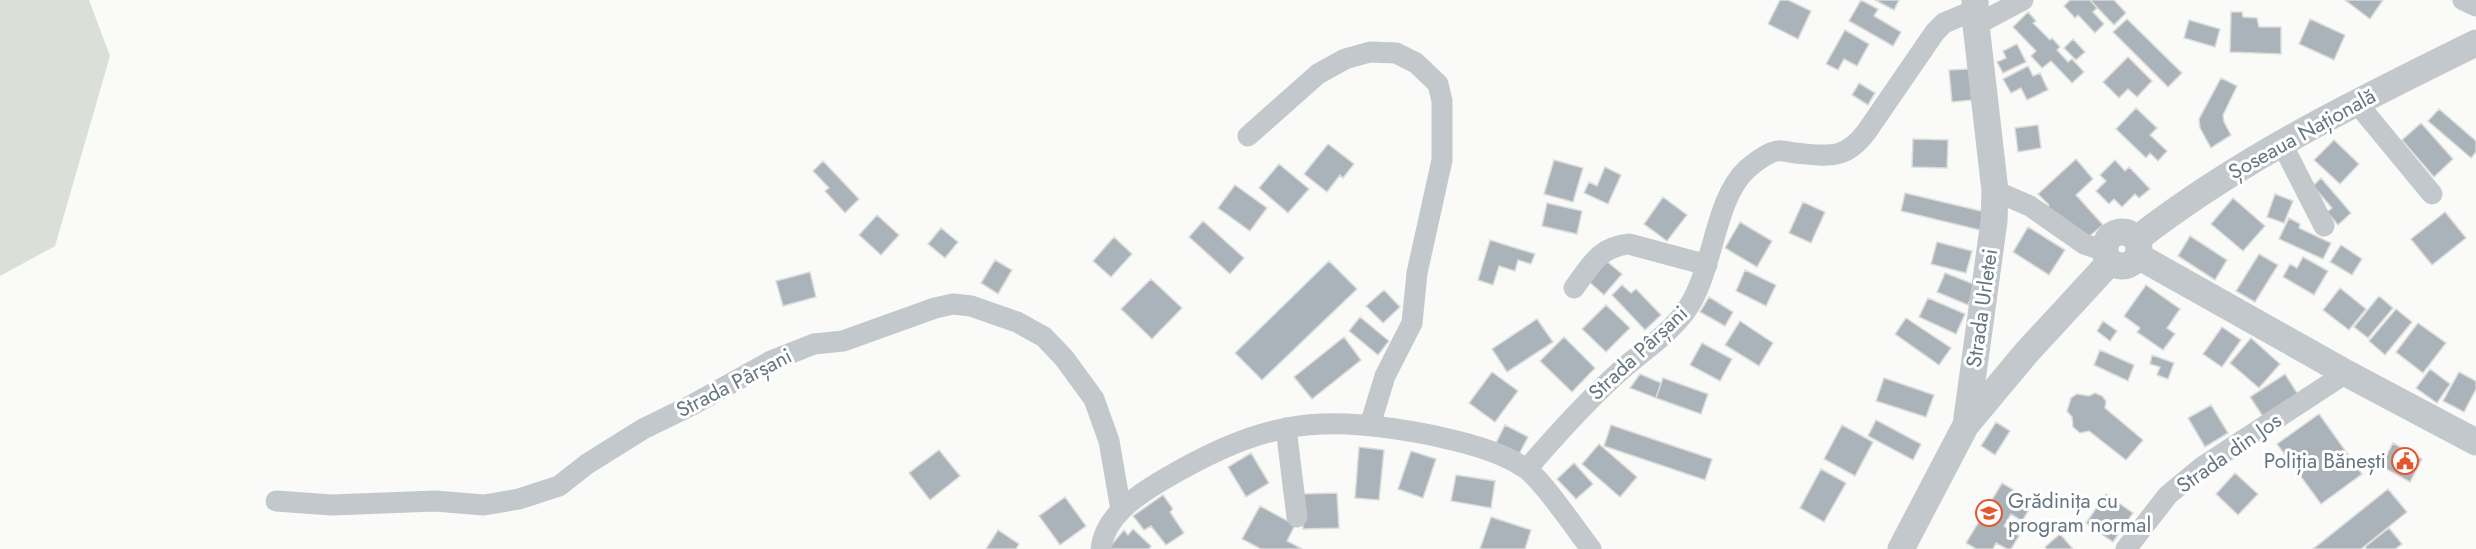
<svg xmlns="http://www.w3.org/2000/svg" width="2476" height="549" viewBox="0 0 2476 549" font-family="Jost,sans-serif">
<style>
.green{fill:#dadfd7}
.building{fill:#aab3b9;stroke:#dcdcda;stroke-width:1.5}
.lines{fill:none;stroke-linecap:round;stroke-linejoin:round}
.minor{stroke:#c3c8cc;stroke-width:21}
.tertiary{stroke:#c3c8cc;stroke-width:27}
.labels{text-anchor:middle;dominant-baseline:central;stroke-width:6;stroke-linejoin:round;paint-order:stroke}
.street-label{font-size:21px;fill:#657683;stroke:#fff}
.poi-label{font-size:21px;fill:#657683;stroke:#fff;text-anchor:end}
</style>
<rect width="100%" height="100%" fill="#fafaf8"/>
<!-- green -->
<path class="green" d="M0 0H89L110 56 55 246 0 276Z"/>
<!-- building -->
<path class="building" d="M1780 0H1788L1811 11 1798 39 1768 24Z
M1861 0 1878 9 1874 16 1901 32 1893 46 1849 21Z
M1875 0H1899L1894 10Z
M2070 0H2090L2097 8 2093 12 2104 24 2095 33 2078 15 2075 18 2064 6Z
M2090 0H2114L2126 13 2114 25Z
M2345 0H2383L2370 19Z
M2028 12 2036 21 2033 23 2050 40 2052 38 2060 47 2057 50 2068 62 2072 59 2084 72 2072 83 2051 61 2042 68 2031 56 2036 51 2013 27Z
M2231 12H2242L2243 17 2257 18 2259 27H2281V54L2230 52Z
M2127 19 2182 73 2168 87 2113 32Z
M2310 19 2345 35 2334 60 2299 44Z
M2189 20 2220 29 2215 47 2184 38Z
M1845 30 1869 44 1857 66 1844 59 1838 70 1826 64Z
M2073 39 2085 52 2076 60 2064 48Z
M2017 44 2026 62 2003 73 1997 62 2006 58 2003 51Z
M2128 57 2152 81 2137 97 2128 89 2119 98 2103 82Z
M2028 66 2033 76 2040 73 2048 90 2027 100 2021 88 2011 93 2003 79Z
M1969 69 1972 100 1952 102 1949 70Z
M2221 78 2237 86 2223 115 2224 122 2231 135 2211 148 2200 128 2199 119Z
M1859 83 1875 93 1868 105 1852 95Z
M2136 108 2157 128 2150 135 2167 151 2158 161 2150 153 2146 158 2116 129Z
M2439 109 2476 141V152L2471 158 2428 121Z
M2421 123 2453 159 2434 177 2402 140Z
M2038 125 2041 148 2018 152 2015 128Z
M1913 139 1948 140 1947 168 1912 167Z
M2334 140 2359 164 2340 184 2314 160Z
M1328 144 1354 164 1343 178 1340 175 1327 192 1304 174Z
M2076 159 2093 179 2076 195 2103 225 2087 238 2046 208 2049 205 2038 194Z
M1554 160 1583 168 1573 202 1544 194Z
M2115 160 2125 171 2129 167 2150 189 2139 198 2135 194 2122 207 2114 199 2109 204 2096 191 2106 181 2100 175Z
M823 161 859 199 845 213 825 191 829 188 813 171Z
M1279 164 1309 189 1288 213 1259 188Z
M1605 167 1621 175 1608 204 1584 193 1589 182 1597 186Z
M2321 178 2351 213 2338 225 2327 212 2332 208 2313 186Z
M1235 185 1267 208 1250 231 1218 208Z
M1905 193 1985 212 1980 230 1901 211Z
M2275 194 2293 201 2284 223 2267 217Z
M1663 197 1687 215 1667 241 1644 224Z
M2233 198 2265 226 2243 251 2211 224Z
M1803 202 1825 212 1811 243 1789 233Z
M1547 203 1582 211 1577 234 1542 226Z
M2445 212 2466 238 2432 265 2411 239Z
M877 215 899 235 881 255 859 235Z
M2289 218 2300 224 2299 228 2331 243 2323 259 2279 239Z
M1203 221 1244 258 1230 274 1189 237Z
M1740 222 1772 241 1757 267 1725 248Z
M2028 227 2065 250 2049 275 2013 252Z
M941 228 958 242 945 258 928 244Z
M2190 236 2227 260 2215 280 2178 256Z
M1114 237 1132 254 1111 277 1093 261Z
M1490 240 1535 254 1531 264 1518 260 1515 271 1499 266 1493 285 1478 280Z
M1937 242 1972 251 1966 273 1931 264Z
M2341 245 2362 259 2352 275 2330 262Z
M2259 254 2278 265 2255 302 2236 291Z
M2303 257 2328 271 2314 295 2283 277 2290 264 2297 268Z
M1604 259 1622 274 1604 295 1587 280Z
M995 260 1012 270 998 294 981 283Z
M1329 261 1357 289 1262 380 1235 353Z
M1745 270 1776 285 1766 306 1736 291Z
M810 272 816 297 783 306 776 281Z
M1945 273 1976 285 1968 305 1937 292Z
M1151 279 1182 308 1152 339 1121 309Z
M1622 285 1631 293 1636 289 1661 315 1645 330 1612 295Z
M2146 285 2180 309 2167 328 2175 334 2163 350 2137 332 2140 328 2124 316Z
M2340 288 2366 309 2349 330 2323 310Z
M1384 290 1400 307 1383 323 1366 306Z
M2379 296 2393 308 2368 338 2354 327Z
M1709 297 1733 312 1725 326 1700 312Z
M1928 298 1965 314 1956 334 1919 317Z
M1606 305 1630 328 1606 352 1582 329Z
M2396 309 2412 322 2385 355 2369 341Z
M1360 317 1389 341 1378 355 1349 331Z
M1906 318 1951 348 1939 365 1895 334Z
M1537 319 1553 342 1507 372 1492 349Z
M1740 321 1773 343 1759 366 1725 345Z
M2103 321 2117 331 2110 341 2097 331Z
M2418 323 2446 343 2423 373 2396 352Z
M2222 327 2241 340 2222 367 2203 354Z
M1344 337 1361 360 1312 399 1294 377Z
M1564 337 1595 368 1572 392 1540 361Z
M2251 338 2280 364 2259 388 2230 363Z
M1702 343 1732 359 1720 381 1690 365Z
M2100 350 2134 365 2128 381 2094 365Z
M2152 355 2174 363 2168 379 2157 375 2160 367 2150 364Z
M2430 369 2450 384 2437 403 2416 388Z
M1492 372 1518 391 1495 422 1469 403Z
M2459 372 2476 381V389L2464 412 2443 401Z
M1640 374 1661 383 1656 398 1630 388Z
M2285 374 2299 396 2264 418 2250 397Z
M1663 378 1708 394 1701 414 1656 398Z
M1884 378 1934 395 1926 417 1876 401Z
M2095 393 2102 396 2106 401 2105 408 2143 440 2126 460 2089 431 2080 433 2073 427 2072 417 2067 411 2071 398 2077 394 2089 396Z
M2211 405 2228 433 2205 447 2188 418Z
M2319 414 2362 474 2321 504 2277 444Z
M1876 420 1921 444 1913 460 1868 436Z
M1996 422 2010 431 1995 455 1981 446Z
M1505 425 1528 437 1518 456 1495 445Z
M1611 425 1712 459 1705 480 1604 446Z
M1842 425 1873 442 1855 476 1824 459Z
M2393 443 2422 459 2410 482 2381 466Z
M1599 444 1637 477 1620 497 1582 464Z
M1359 447 1384 450 1379 500 1355 498Z
M939 450 960 476 930 500 909 473Z
M1411 451 1436 459 1423 498 1398 489Z
M1251 453 1269 483 1246 497 1228 467Z
M1574 463 1593 484 1576 499 1557 479Z
M1821 469 1846 483 1824 522 1800 508Z
M2235 473 2258 494 2238 515 2216 494Z
M1456 475 1495 481 1491 508 1451 501Z
M2002 483 2034 502 2022 521 2011 514 2004 526 2019 536 2011 549H2007L1996 543 1993 549H1976L1966 543Z
M2388 489 2407 512 2361 549H2313Z
M1337 493 1339 528 1303 529 1302 494Z
M2106 494 2133 513 2113 542 2086 523Z
M1163 495 1173 509 1170 512 1184 533 1166 545 1151 526 1144 530 1133 516Z
M1065 497 1086 526 1060 545 1039 516Z
M1260 506 1295 525 1287 541 1302 549H1261L1242 539Z
M1491 517 1531 530 1525 549H1480Z
M2389 528 2402 544 2395 549H2367L2365 547Z
M1133 529 1151 546 1149 549H1108L1124 530 1128 535Z
M998 530 1019 544 1016 549H986Z
M2060 534 2073 549H2047L2045 547Z"/>
<g class="lines">
<!-- minor -->
<path class="minor" d="M2463 0 2476 6
M1976 25 2023 0
M2356 102 2432 194
M1248 136 1318 74 1345 59 1370 52 1396 53 1416 63 1438 84 1442 101V160L1417 273 1412 323 1385 376 1370 425
M2281 142 2324 226
M1995 191 2030 206 2084 244 2105 251
M1574 288C1591 265 1599 247 1629 244L1707 265
M1286 428 1297 517
M1527 469C1556 435 1585 403 1618 373 1640 353 1667 336 1685 312 1714 273 1713 202 1746 170 1754 163 1766 153 1777 151 1782 150 1789 152 1795 153 1828 156 1845 161 1867 131L1935 32 1944 23 1975 10
M276 501 332 505 435 501 484 505 519 499 559 486 587 464 643 429 692 405 771 361 814 344 843 341 935 308 953 304 971 306 1017 322 1044 337 1064 358 1094 399 1109 441 1121 510
M1101 549C1104 517 1136 496 1161 481 1200 458 1243 436 1287 428 1334 419 1384 426 1431 435 1462 442 1498 450 1525 468 1543 480 1576 530 1591 549
M2126 549 2168 495 2202 467 2346 373"/>
<!-- tertiary -->
<path class="tertiary" d="M2105 249a17 17 0 1 1 34 0a17 17 0 1 1-34 0Z
M2137 239C2241 158 2358 101 2476 43
M2138 256 2346 373 2476 442
M1966 425 1994 221 1995 191 1976 25 1975 0
M1901 549 1966 425 2027 352 2110 262"/>
</g>
<!-- icons -->
<defs>
<symbol id="civic-ring" viewBox="-11 -11 22 22"><circle r="9.5" fill="#fff" stroke="#e4572e" stroke-width="1.5"/><path d="M-.6-6.5H3V-4.5H.6V-3L4-1V1h2V6H-6V1h2V-1L-.6-3ZM-1.2 2.5V6h2.4V2.5Z" fill="#e4572e"/></symbol>
<symbol id="school-ring" viewBox="-11 -11 22 22"><circle r="9.5" fill="#fff" stroke="#e4572e" stroke-width="1.5"/><path d="M0-5L7-2L0 1L-7-2ZM-4 1L0 2.5L4 1V4Q0 6-4 4Z" fill="#e4572e"/></symbol>
</defs>
<g fill-rule="evenodd">
<use href="#civic-ring" x="2390" y="446" width="30" height="30"/>
<use href="#school-ring" x="1974" y="498" width="30" height="30"/>
</g>
<g class="labels">
<!-- street labels -->
<g class="street-label">
<text transform="translate(2302 134) rotate(-29)">Șoseaua Națională</text>
<text transform="translate(1982 308) rotate(-82)">Strada Urletei</text>
<text transform="translate(1638 353) rotate(-43)">Strada Pârșani</text>
<text transform="translate(734 383) rotate(-27)">Strada Pârșani</text>
<text transform="translate(2229 453) rotate(-35)">Strada din Jos</text>
</g>
<!-- poi labels -->
<g class="poi-label">
<text x="2386" y="461">Poliția Bănești</text>
<text x="2008" y="501" text-anchor="start">Grădinița cu<tspan x="2008" dy="24">program normal</tspan></text>
</g>
</g>
</svg>
